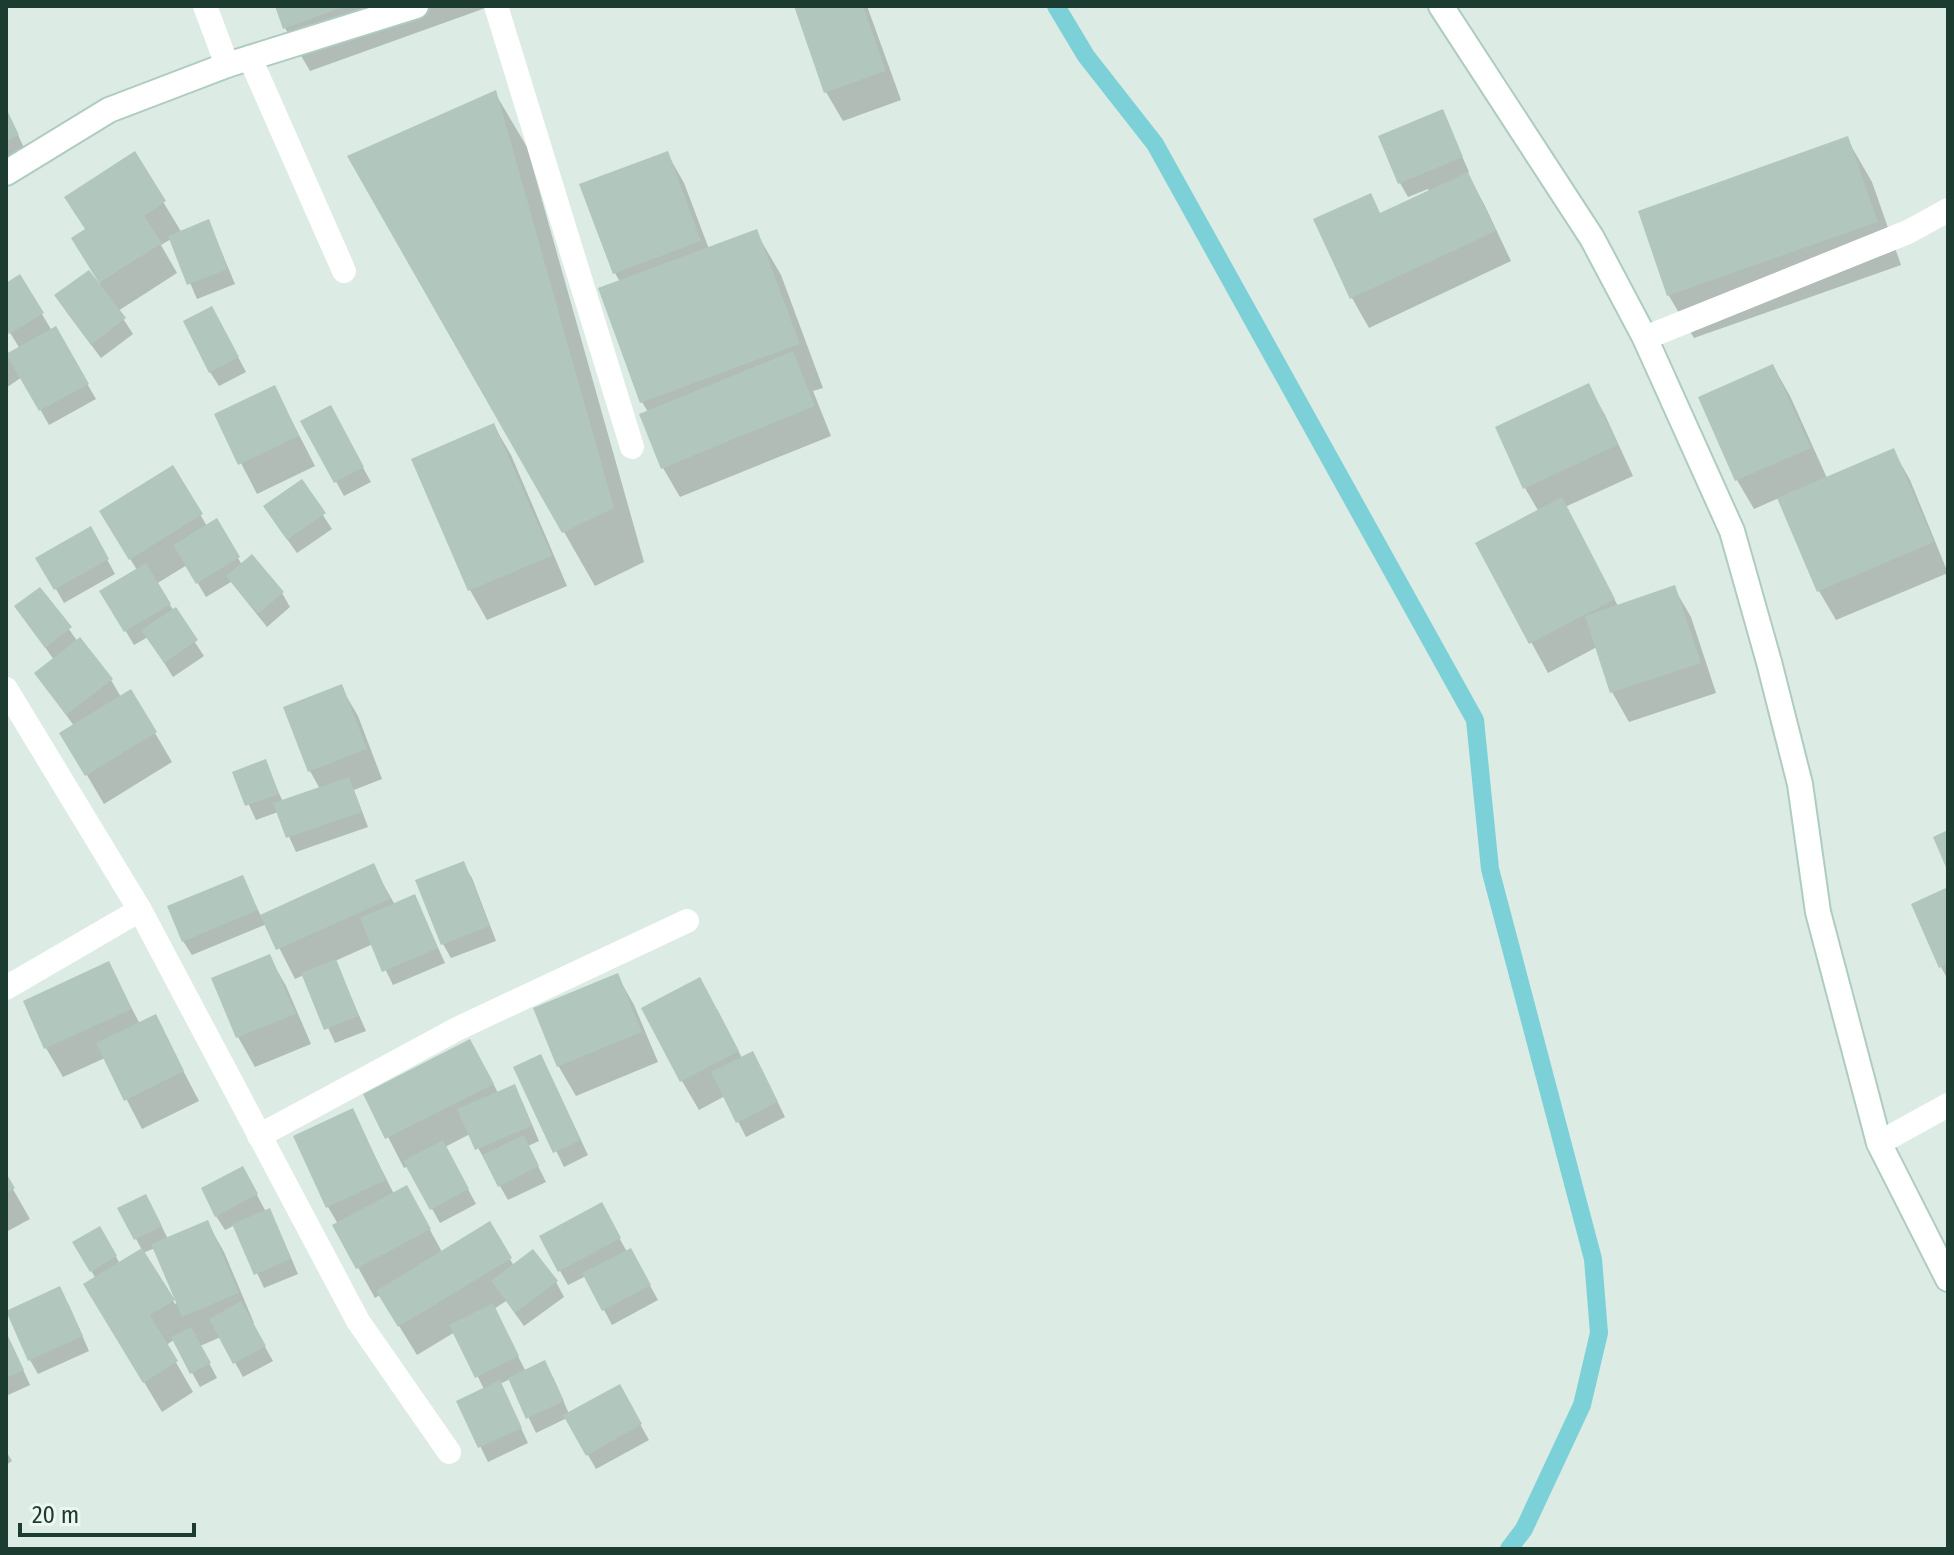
<svg xmlns="http://www.w3.org/2000/svg" width="1954" height="1555" viewBox="0 0 1954 1555" font-family="'Fira Sans Condensed',sans-serif">
<style>
.shadow{fill:#0003;fill-rule:evenodd}
.lines{fill:none;stroke-linecap:round;stroke-linejoin:round}
.stream{stroke:#7cd1d8;stroke-width:18}
.building{fill:#b1c6bc}
.secondary-casing{stroke:#aeccbf;stroke-width:28}
.lane{stroke:#fff;stroke-width:24}
.street{stroke:#fff;stroke-width:24}
.secondary{stroke:#fff;stroke-width:24}
</style>
<rect width="100%" height="100%" fill="#dcebe3"/>
<!-- shadow -->
<path class="shadow" d="M277 6H491L310 71 285 28Z
M796 6H867L901 100 843 121 826 92Z
M495 93 527 147 644 562 595 586 349 157Z
M6 109 25 150 6 159Z
M1442 111 1469 172 1467 173 1484 204 1511 261 1369 328 1352 298 1381 215 1429 192 1428 189 1408 197 1400 183Z
M1847 139 1872 182 1901 265 1694 338 1669 296 1640 213Z
M667 153 684 183 709 249 756 232 781 275 823 388 813 391 831 436 680 497 663 468 648 412 642 402 620 282 615 273Z
M134 154 182 233 209 222 235 284 197 299 171 239 161 245 177 273 118 311 133 334 101 358 65 310 100 283 90 268 86 230Z
M20 277 52 331 55 329 96 399 49 425 22 377 6 388V348L10 355 20 349 6 326V285Z
M220 323 246 372 219 386 210 372Z
M1773 366 1790 396 1827 478 1893 450 1910 480 1948 573 1836 620 1819 591 1779 498 1754 509 1737 480Z
M1588 385 1605 415 1633 476 1565 507 1618 606 1674 588 1691 617 1716 693 1629 722 1612 692 1597 647 1548 673 1478 544 1539 512 1525 488Z
M275 388 315 466 257 494 216 415Z
M330 408 371 482 344 496 303 422Z
M494 426 511 455 567 586 487 620 470 590 414 460Z
M172 468 207 526 216 521 242 565 282 593 290 607 267 627 231 582 206 597 187 565 156 584 204 656 173 677 148 637 134 645 102 591 137 570 119 541Z
M301 482 332 529 297 553 274 521Z
M90 528 115 574 64 603 38 558Z
M40 589 78 642 111 680 121 697 155 733 172 762 104 804 62 733 74 726 37 674 54 660 17 607Z
M341 687 358 716 382 779 354 790 368 827 296 852 278 812 256 820 234 773 265 762 283 802 320 789 310 771Z
M463 864 472 878 496 941 451 958 443 944Z
M373 866 395 905 415 897 445 963 393 985 373 944 335 961 366 1031 335 1043 304 975 295 979 267 924 192 955 183 941 242 878 261 916Z
M1948 889V980L1941 967Z
M269 956 286 986 311 1044 255 1067 238 1037 213 979Z
M108 964 140 1024 155 1017 199 1101 142 1129 105 1058 63 1077 46 1048Z
M617 975 634 1005 658 1062 576 1096 559 1067 535 1009Z
M717 1009 742 1058 761 1068 785 1117 746 1137 725 1096 699 1110 682 1081Z
M516 1068 548 1071 588 1155 564 1167Z
M487 1071 498 1093 514 1087 522 1101 539 1141 528 1146 546 1182 508 1200 470 1134 445 1147 476 1204 440 1223 408 1166 404 1168 366 1094Z
M352 1111 394 1194 423 1217 442 1252 489 1223 514 1266 556 1282 564 1297 524 1326 506 1301 494 1309 526 1372 553 1377 569 1414 619 1387 649 1440 596 1469 567 1418 536 1433 510 1379 500 1384 528 1443 488 1462 458 1401 484 1389 455 1332 417 1355 380 1295 375 1298 335 1226 338 1224 328 1207Z
M243 1169 266 1212 277 1225 298 1274 264 1288 235 1225 225 1230 216 1216Z
M6 1177 30 1219 6 1232Z
M601 1205 627 1252 631 1251 658 1300 612 1325 586 1276 568 1285 541 1237Z
M120 1209 154 1211 168 1239 207 1222 224 1252 254 1323 252 1324 273 1361 243 1377 221 1337 200 1346 217 1378 200 1387 174 1340 166 1345 193 1392 162 1412 103 1314 96 1279 75 1243 100 1228 120 1264 142 1250ZM155 1248 177 1303 175 1304 143 1253Z
M68 1303 89 1351 38 1374 30 1360Z
M6 1332 30 1385 6 1396Z
M6 1451 12 1461 6 1465Z"/>
<g class="lines">
<!-- stream -->
<path class="stream" d="M1056 6 1086 56 1155 144 1475 720 1490 869 1593 1259 1599 1333 1582 1405 1524 1529 1509 1549"/>
</g>
<!-- building -->
<path class="building" d="M275 6H346L283 29Z
M794 6H863L886 71 824 93Z
M496 90 614 508 562 533 347 156Z
M6 108 19 135 6 141Z
M1443 109 1463 157 1398 184 1378 136Z
M1848 136 1878 222 1667 296 1638 211Z
M135 151 166 201 144 216 162 243 99 283 71 238 85 229 64 197Z
M668 151 701 241 613 274 579 184Z
M1468 172 1496 231 1350 299 1313 219 1371 193 1380 213Z
M209 219 228 269 187 285 168 236Z
M757 229 800 344 640 403 598 288Z
M89 270 126 318 91 345 54 295Z
M20 274 44 313 9 334 6 329V283Z
M212 306 239 357 209 373 183 321Z
M56 326 89 384 39 411 6 354Z
M793 351 815 406 661 469 639 414Z
M1773 364 1811 448 1735 481 1698 397Z
M1589 383 1618 445 1523 489 1495 427Z
M275 385 299 436 238 465 214 414Z
M331 405 364 467 334 483 300 421Z
M494 423 552 556 468 591 411 459Z
M1894 448 1934 542 1817 592 1777 498Z
M173 465 203 514 129 560 99 511Z
M302 479 326 513 287 540 263 506Z
M1562 497 1615 599 1529 644 1475 543Z
M217 518 240 557 196 584 173 545Z
M91 526 109 559 54 590 35 558Z
M252 554 284 592 258 614 226 576Z
M146 563 171 604 124 632 99 591Z
M1675 585 1701 663 1610 693 1585 616Z
M40 587 72 627 45 648 14 606Z
M176 607 198 640 164 663 141 630Z
M80 637 113 679 66 715 34 673Z
M342 684 367 749 308 772 283 707Z
M131 689 157 732 85 776 59 733Z
M266 759 279 794 245 806 232 772Z
M349 777 362 812 286 838 273 803Z
M1948 830V872L1933 837Z
M464 861 490 926 441 945 415 880Z
M374 863 390 899 276 950 260 915Z
M243 875 258 910 182 942 167 906Z
M1948 887V963L1939 968 1911 904Z
M415 894 438 948 382 972 360 918Z
M270 954 296 1014 236 1038 211 978Z
M336 959 359 1016 324 1030 301 973Z
M109 961 132 1009 44 1049 23 1001Z
M618 973 642 1032 557 1067 533 1008Z
M700 977 739 1051 680 1082 641 1008Z
M156 1014 184 1071 124 1101 96 1043Z
M470 1039 494 1084 385 1139 363 1094Z
M753 1051 778 1102 736 1123 711 1072Z
M541 1054 581 1140 553 1153 513 1067Z
M515 1084 532 1126 475 1150 457 1109Z
M353 1108 386 1180 326 1208 293 1136Z
M524 1135 539 1166 498 1187 482 1155Z
M443 1140 469 1189 430 1210 403 1161Z
M243 1166 258 1194 215 1217 201 1188Z
M6 1173 15 1188 6 1193Z
M407 1185 431 1229 356 1269 332 1225Z
M146 1194 162 1226 134 1240 117 1208Z
M602 1202 621 1238 558 1272 539 1236Z
M270 1208 291 1259 254 1275 232 1224Z
M208 1220 239 1293 182 1317 175 1300 150 1315 178 1361 143 1383 83 1284 142 1248 175 1300 151 1244Z
M490 1221 512 1258 398 1327 376 1291Z
M100 1226 117 1256 90 1272 72 1242Z
M631 1248 651 1285 602 1311 582 1273Z
M533 1249 558 1281 515 1313 491 1281Z
M60 1286 83 1336 28 1361 6 1311Z
M241 1301 266 1346 233 1364 209 1319Z
M493 1303 519 1356 475 1378 449 1325Z
M191 1327 211 1363 190 1374 171 1337Z
M6 1332 24 1370 6 1378Z
M545 1360 564 1401 526 1419 508 1378Z
M500 1380 522 1428 478 1448 456 1401Z
M620 1384 642 1424 586 1456 563 1415Z"/>
<g class="lines">
<defs>
<path id="secondary" d="M1441 6 1592 238 1645 338 1732 531 1769 662 1800 784 1818 912 1879 1143 1948 1279
M6 173 109 110 227 65 416 6"/>
</defs>
<!-- secondary casing -->
<use href="#secondary" class="secondary-casing"/>
<!-- lane -->
<path class="lane" d="M496 6 632 447
M250 58 344 271"/>
<!-- street -->
<path class="street" d="M205 6 227 65
M1645 338 1908 232 1948 210
M6 689 140 910 358 1321 449 1452
M6 988 140 910
M259 1136 457 1029 687 921
M1879 1143 1948 1105"/>
<!-- secondary -->
<use href="#secondary" class="secondary"/>
</g>
<!-- border -->
<rect width="1954" height="1555" fill="none" stroke="#1c3b31" stroke-width="16"/>
<!-- scale -->
<path d="M20 1523v12h174v-12" fill="none" stroke="#1c3b31" stroke-width="4"/>
<text x="32" y="1523" font-size="24" fill="#1c3b31" stroke="#edf7f1" stroke-width="6" paint-order="stroke">20 m</text>
</svg>
